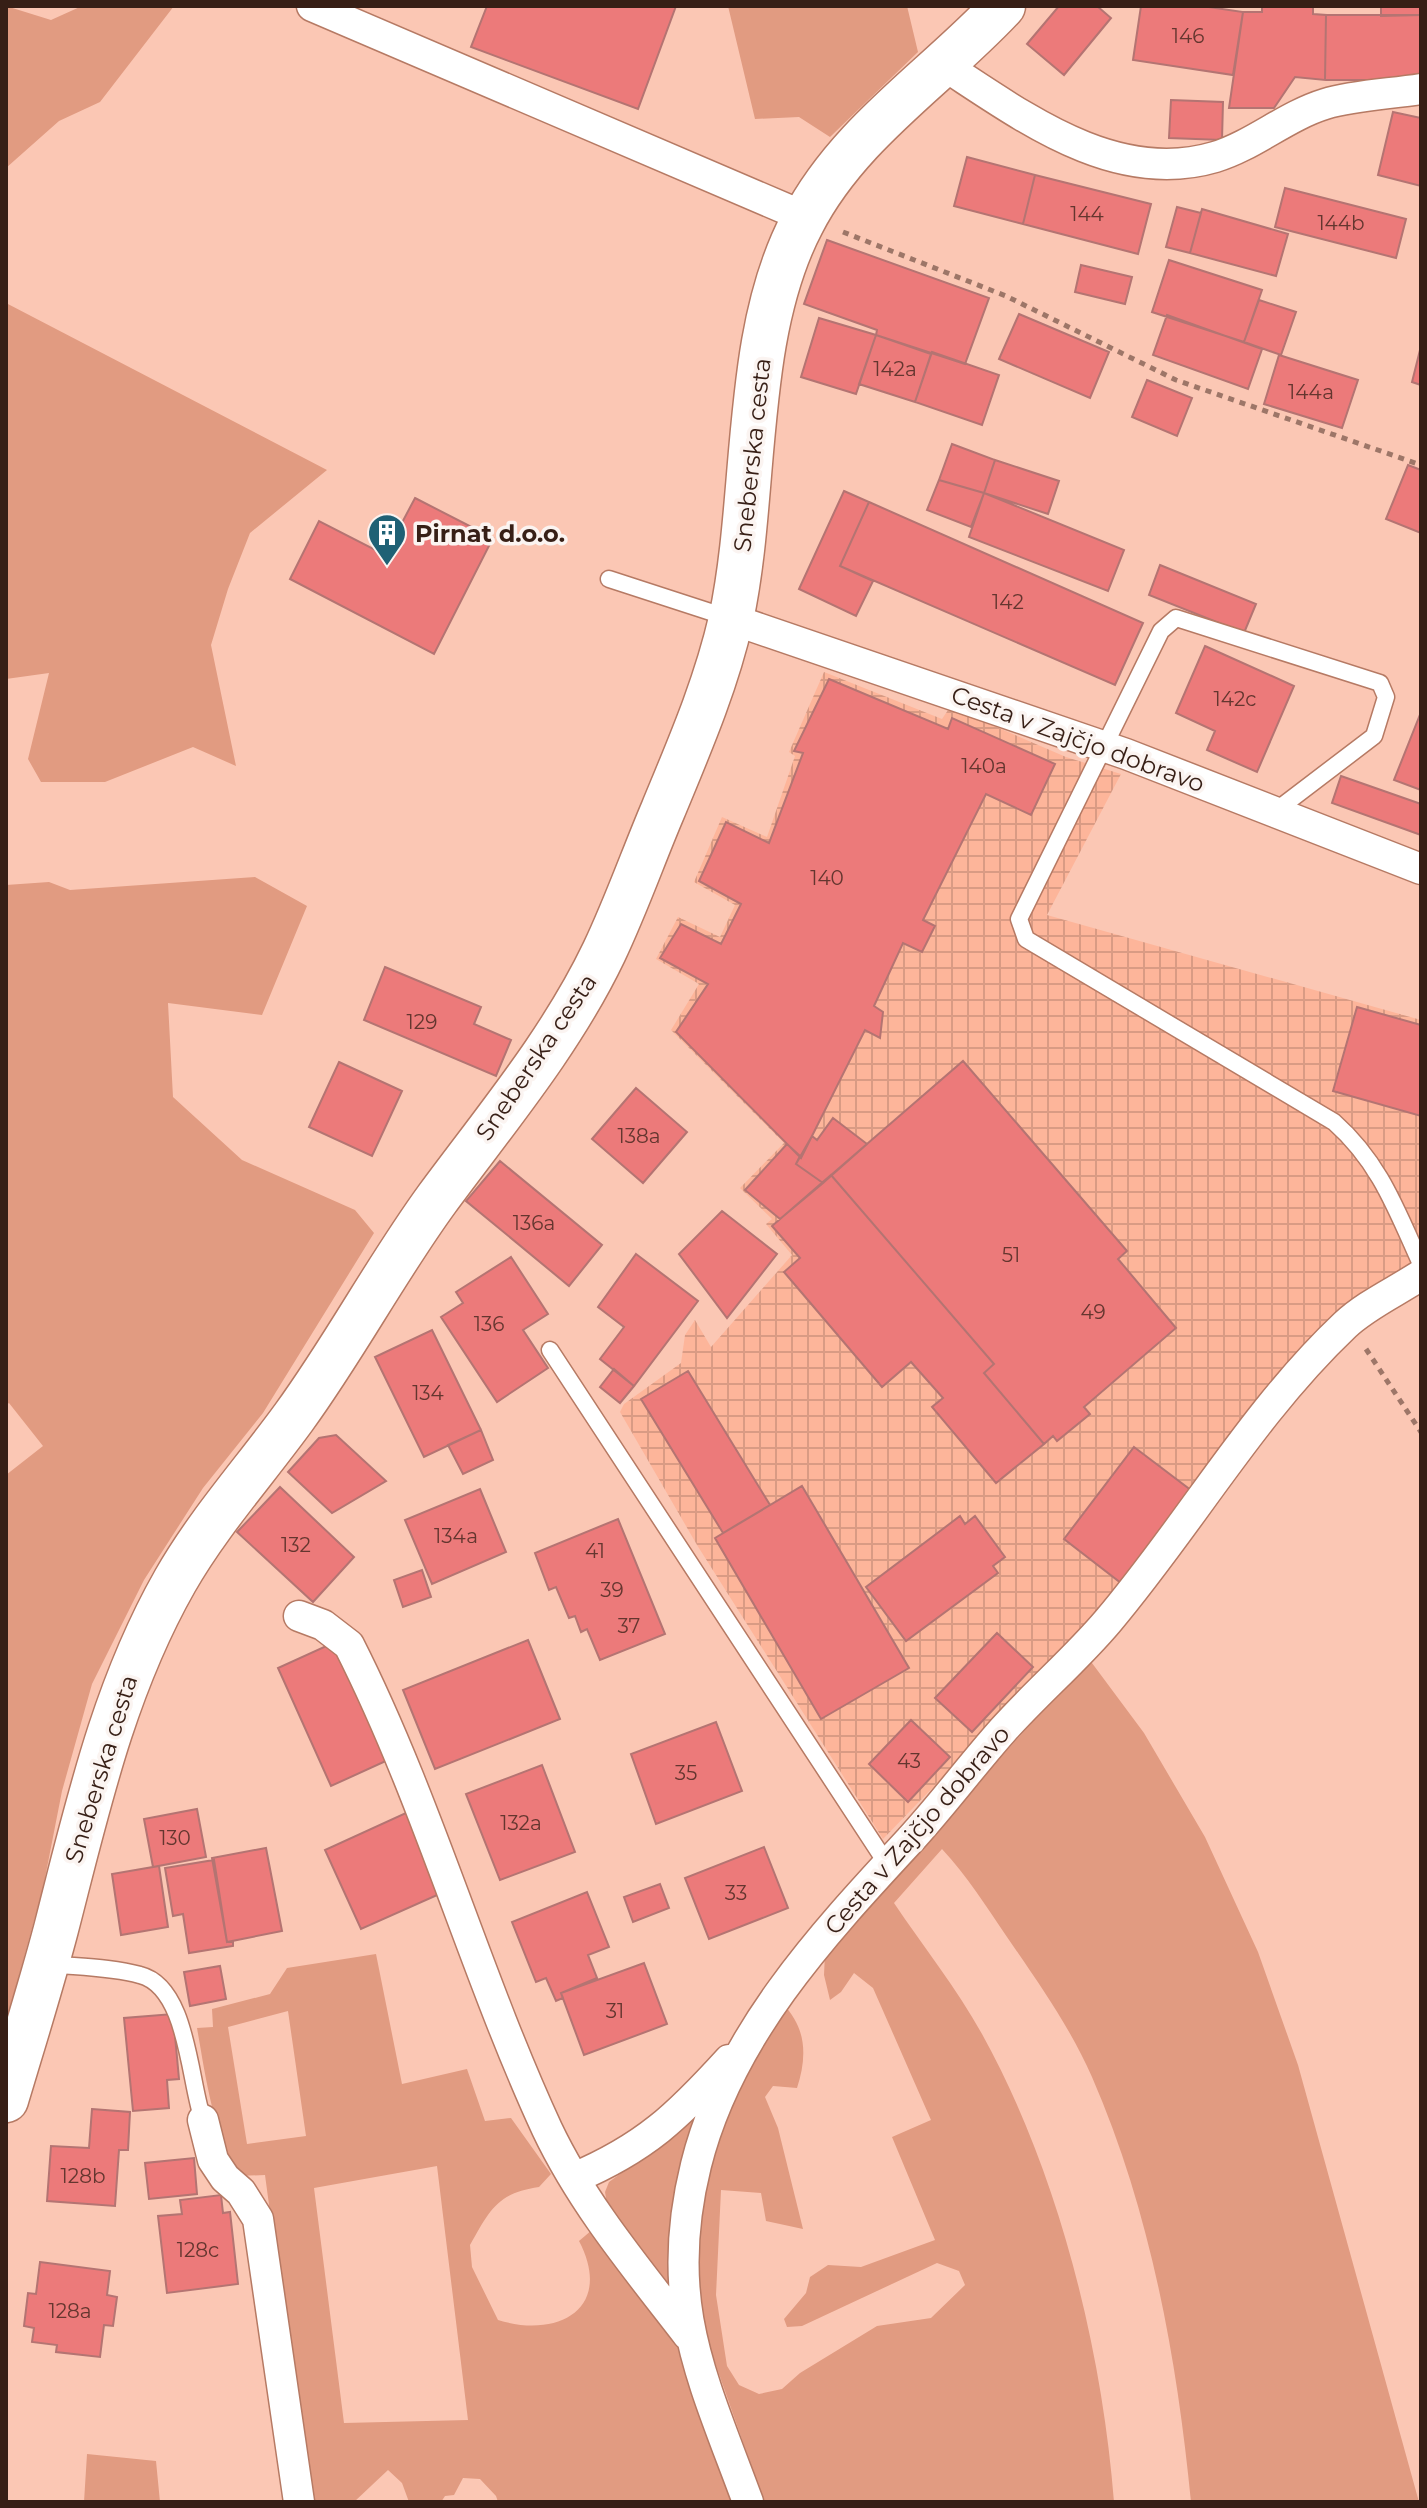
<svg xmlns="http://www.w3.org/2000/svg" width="1427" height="2508" viewBox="0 0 1427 2508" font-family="Montserrat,sans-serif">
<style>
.industrial{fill:url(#industrial-grid)}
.grass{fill:#e19b81;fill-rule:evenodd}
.building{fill:#ec7a7a;stroke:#b47472;stroke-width:2}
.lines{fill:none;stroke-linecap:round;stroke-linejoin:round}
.lane-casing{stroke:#b67a64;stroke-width:19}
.street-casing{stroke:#b67a64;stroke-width:33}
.secondary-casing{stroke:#b67a64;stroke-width:47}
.path{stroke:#9d7668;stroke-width:5;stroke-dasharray:6 6;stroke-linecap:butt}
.lane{stroke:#fff;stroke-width:16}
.street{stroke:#fff;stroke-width:30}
.secondary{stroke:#fff;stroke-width:44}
.labels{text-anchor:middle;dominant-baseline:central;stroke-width:7;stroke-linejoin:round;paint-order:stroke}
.number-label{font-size:20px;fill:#64362f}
.street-label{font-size:24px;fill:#371f16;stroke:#fbf4f1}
.poi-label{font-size:24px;font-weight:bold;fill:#371f16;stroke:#fbf4f1;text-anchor:start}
</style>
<defs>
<pattern id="industrial-grid" width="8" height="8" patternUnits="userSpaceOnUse" patternTransform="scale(2)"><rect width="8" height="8" fill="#fdb59a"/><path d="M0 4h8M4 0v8" fill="none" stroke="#d99b84"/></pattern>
</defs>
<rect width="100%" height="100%" fill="#fbc7b4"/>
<!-- industrial -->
<path class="industrial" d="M824 672 942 719 950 707 1066 757 1121 774 1047 915 1421 1020V1265L1368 1292 1097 1618 883 1839 697 1545 620 1412 624 1404 681 1363 685 1335 695 1320 711 1347 792 1255 766 1224 772 1219 740 1188 784 1143 671 1030 699 984 656 959 678 917 720 937 735 905 694 882 722 817 767 837 795 756 789 752Z"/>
<!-- grass -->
<path class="grass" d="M6 6 51 20 82 6H174L100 102 59 121 6 168Z
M728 6H907L918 52 830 137 799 117 755 119Z
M6 303 327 470 250 533 228 589 211 645 236 766 193 747 105 782H41L28 759 49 673 6 679Z
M255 877 307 906 262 1015 168 1003 173 1097 242 1160 355 1210 374 1233 263 1413 203 1488 144 1580 92 1684 62 1791 43 1888 6 2023V1475L43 1446 9 1403 6 1405V885L49 882 70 890Z
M1089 1659 1144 1733 1205 1837 1258 1952 1298 2065 1419 2502H1191C1177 2358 1150 2210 1092 2077 1070 2027 1038 1982 1007 1937 986 1906 967 1876 942 1849L894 1903C923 1946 957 1989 982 2034 1058 2171 1102 2348 1114 2502H764L700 2320 691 2263 710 2159 739 2087 783 2004C807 2029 807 2057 797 2088L773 2086 765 2097 778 2128 803 2229 766 2221 761 2193 721 2190 716 2295 727 2366 739 2385 759 2394 782 2389 800 2373 877 2326 931 2318 965 2285 959 2271 937 2263 802 2326 787 2327 784 2319 806 2293 810 2277 828 2265 861 2267 935 2240 892 2137 931 2120 873 1988 854 1973 841 1992 830 2000 824 1975 825 1953Z
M376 1954 402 2084 467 2069 485 2121 511 2118 551 2174 539 2187C497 2193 490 2210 470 2245L472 2267 498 2320C559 2339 614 2308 579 2241L592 2230 679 2347 735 2502H498L496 2496 480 2479 463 2478 454 2495 445 2496 441 2502H409L402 2483 388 2470 354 2502H309L265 2175 237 2176C213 2130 206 2079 197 2028L213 2027 212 2009 270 1994 287 1968ZM288 2011 306 2136 247 2144 228 2027ZM437 2166 468 2420 344 2423 314 2188Z
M700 2105C682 2171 661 2233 673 2302L607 2204 605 2192 609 2182 650 2152Z
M87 2454 156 2461 160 2502H84Z"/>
<!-- building -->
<path class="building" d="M487 6H676L638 109 471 47Z
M1059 6H1097L1111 18 1064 75 1027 44Z
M1141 6H1202L1243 12 1233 75 1133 60Z
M1262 6H1313V14L1326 15 1325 80 1295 77 1274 108H1229L1243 12H1262Z
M1381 6H1421V15L1381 16Z
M1326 15H1421V80H1325Z
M1171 100 1223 102 1222 140 1169 138Z
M1393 112 1421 118V186L1378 175Z
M967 157 1035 175 1023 224 954 206Z
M1035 175 1151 204 1138 254 1023 224Z
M1285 188 1406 219 1396 258 1275 227Z
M1177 207 1201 213 1190 253 1166 247Z
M1202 209 1288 234 1276 276 1190 253Z
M827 240 989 298 965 364 876 335 877 330 804 304Z
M1169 260 1262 290 1244 342 1152 312Z
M1081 265 1132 277 1125 304 1075 292Z
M1259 300 1296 312 1281 355 1244 342Z
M1019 314 1109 352 1090 398 999 359Z
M1167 315 1262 349 1248 389 1153 355Z
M819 318 876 335 856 394 801 377Z
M876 335 931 354 915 402 859 384Z
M1421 346V385L1412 382Z
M932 352 999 375 982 425 915 402Z
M1279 355 1358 380 1342 428 1264 404Z
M1147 380 1192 398 1177 436 1132 417Z
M952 444 995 460 984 493 939 480Z
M995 460 1059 481 1048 514 984 493Z
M1408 465 1421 470V533L1386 519Z
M939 480 984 493 971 527 927 510Z
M844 491 869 502 840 566 873 581 856 616 799 589Z
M984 493 1124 550 1108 591 969 537Z
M415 498 493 538 434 654 290 579 319 521 385 555Z
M869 502 1143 623 1115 685 840 566Z
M1160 565 1256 604 1244 633 1149 595Z
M1205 646 1294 686 1257 772 1207 750 1215 731 1176 713Z
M829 679 948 729 952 718 1055 764 1031 815 986 794 923 920 935 926 922 952 903 943 874 1006 883 1012 880 1038 865 1030 801 1158 676 1032 708 984 660 958 681 924 721 944 741 904 699 881 726 822 769 843 803 753 794 751Z
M1421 712V790L1394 780Z
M1341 776 1421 804V835L1332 803Z
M385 967 481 1007 474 1024 511 1040 496 1076 364 1020Z
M1357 1007 1421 1025V1116L1333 1091Z
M963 1061 1127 1251 1118 1259 1176 1328 1084 1407 1090 1414 1057 1441 1053 1436 1044 1444 984 1373 994 1364 831 1175Z
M339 1062 402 1091 372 1156 309 1127Z
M636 1088 687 1132 643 1183 592 1139Z
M833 1118 867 1144 823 1183 796 1164 812 1136 817 1140Z
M787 1144 800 1156 796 1164 823 1183 780 1219 745 1190Z
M500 1161 602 1245 569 1286 466 1201Z
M831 1175 994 1364 984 1373 1044 1444 996 1483 932 1407 943 1398 911 1362 882 1387 784 1272 800 1258 772 1226Z
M722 1211 777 1254 727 1318 679 1254Z
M636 1254 698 1301 634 1386 600 1359 624 1327 598 1307Z
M511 1257 548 1314 523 1330 548 1368 497 1402 441 1317 463 1303 456 1292Z
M432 1330 481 1430 424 1457 375 1357Z
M614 1369 634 1386 620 1403 600 1387Z
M688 1371 770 1505 723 1533 641 1399Z
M481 1430 493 1460 463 1474 448 1445Z
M336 1435 386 1481 332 1513 288 1472 319 1438Z
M1134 1447 1192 1491 1121 1583 1064 1539Z
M802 1486 909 1668 821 1719 715 1538Z
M280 1487 354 1557 313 1602 237 1532Z
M480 1489 506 1552 432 1584 405 1520Z
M960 1516 965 1524 975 1516 1005 1557 993 1566 998 1573 906 1641 866 1587Z
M618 1519 665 1634 600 1660 587 1629 581 1632 575 1616 569 1618 556 1587 549 1590 535 1553Z
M422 1570 431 1597 403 1607 394 1580Z
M997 1633 1033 1667 972 1732 935 1698Z
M528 1640 560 1719 435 1769 403 1690Z
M335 1642 388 1760 331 1786 278 1668Z
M911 1720 950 1757 908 1802 869 1764Z
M716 1722 742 1791 656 1824 631 1754Z
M542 1765 575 1852 500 1880 466 1794Z
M197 1809 206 1857 153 1867 144 1819Z
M408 1812 444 1892 361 1929 325 1850Z
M764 1847 788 1908 709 1939 685 1878Z
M266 1848 282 1931 227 1942 212 1858Z
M214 1860 227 1942 233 1941V1946L189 1953 183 1914 173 1916 165 1868Z
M159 1866 168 1927 121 1935 112 1874Z
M660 1884 669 1908 633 1922 624 1897Z
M587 1892 609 1947 588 1955 597 1978 561 1993 563 1998 556 2001 546 1978 536 1982 512 1922Z
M644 1963 667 2024 584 2055 561 1993Z
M220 1966 226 1999 190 2006 184 1972Z
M173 2014 179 2079 167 2080 169 2108 133 2111 124 2018Z
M92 2109 130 2112 128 2150H119L115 2206 47 2201 51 2146 89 2148Z
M194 2158 197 2194 149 2199 145 2163Z
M221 2195 223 2213 230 2212 238 2284 167 2293 158 2216 182 2214 180 2200Z
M40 2262 110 2271 107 2295 117 2297 113 2326 104 2325 100 2357 56 2352 57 2345 32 2342 34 2328 24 2326 28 2293 36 2294Z"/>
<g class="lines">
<defs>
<path id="lane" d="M609 579 729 618
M1273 813 1374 736 1386 697 1380 683 1176 618 1161 631 1019 919 1026 939 1334 1122C1380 1163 1396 1209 1421 1264
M550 1350 887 1864
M48 1964C78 1967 111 1967 140 1975 188 1987 189 2081 203 2120"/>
<path id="street" d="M312 6 805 217
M942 64C1021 115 1114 187 1215 157 1254 145 1286 116 1325 104 1355 95 1390 94 1421 89
M731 619 1126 754 1421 869
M299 1616 323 1625 349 1645C428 1801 474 1971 547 2129 583 2205 638 2270 688 2335
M203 2120 213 2160 225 2178 241 2192 258 2219 299 2502
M574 2178C645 2148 678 2116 729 2060
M748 2502C702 2377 662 2302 696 2165 728 2036 822 1935 910 1840 943 1804 971 1766 1003 1730 1037 1692 1076 1659 1108 1621 1190 1524 1252 1413 1345 1325 1366 1305 1397 1291 1421 1275"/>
<path id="secondary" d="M6 2100C23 2043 41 1986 56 1929 87 1809 113 1690 175 1581 208 1523 254 1472 294 1417 345 1347 386 1269 437 1199 496 1119 561 1042 604 952 626 906 643 857 663 810 689 747 716 685 731 619 758 494 742 337 802 223 848 133 936 78 1003 6"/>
</defs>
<!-- lane casing -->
<use href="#lane" class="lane-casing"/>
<!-- street casing -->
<use href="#street" class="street-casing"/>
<!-- secondary casing -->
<use href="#secondary" class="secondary-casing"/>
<!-- path -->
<path class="path" d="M843 232 1006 296 1176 380 1421 465
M1366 1349 1421 1432"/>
<!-- lane -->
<use href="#lane" class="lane"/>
<!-- street -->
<use href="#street" class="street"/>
<!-- secondary -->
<use href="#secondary" class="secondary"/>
</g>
<!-- icons -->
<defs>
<symbol id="building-pin" viewBox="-11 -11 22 30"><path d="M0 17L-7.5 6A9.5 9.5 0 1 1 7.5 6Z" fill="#1f6175" stroke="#fbf4f1"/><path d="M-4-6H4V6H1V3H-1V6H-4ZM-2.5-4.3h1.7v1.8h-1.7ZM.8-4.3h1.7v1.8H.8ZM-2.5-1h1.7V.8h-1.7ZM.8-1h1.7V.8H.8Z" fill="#fff"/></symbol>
</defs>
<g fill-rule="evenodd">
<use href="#building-pin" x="365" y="511" width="44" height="60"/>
</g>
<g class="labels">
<!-- number labels -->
<g class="number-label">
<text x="1188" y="36">146</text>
<text x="1087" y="214">144</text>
<text x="1341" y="223">144b</text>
<text x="895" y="369">142a</text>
<text x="1311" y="392">144a</text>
<text x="1008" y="602">142</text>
<text x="1235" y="699">142c</text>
<text x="984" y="766">140a</text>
<text x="827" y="878">140</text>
<text x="422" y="1022">129</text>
<text x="639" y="1136">138a</text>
<text x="534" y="1223">136a</text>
<text x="1011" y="1255">51</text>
<text x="1093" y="1312">49</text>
<text x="489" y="1324">136</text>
<text x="428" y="1393">134</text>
<text x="456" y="1536">134a</text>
<text x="296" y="1545">132</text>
<text x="595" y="1551">41</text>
<text x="612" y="1590">39</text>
<text x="629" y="1626">37</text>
<text x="909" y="1761">43</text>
<text x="686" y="1773">35</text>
<text x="521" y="1823">132a</text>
<text x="175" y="1838">130</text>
<text x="736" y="1893">33</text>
<text x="615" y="2011">31</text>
<text x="83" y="2176">128b</text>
<text x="198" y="2250">128c</text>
<text x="70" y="2311">128a</text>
</g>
<!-- street labels -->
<g class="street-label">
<text transform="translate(752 455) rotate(-84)">Sneberska cesta</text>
<text transform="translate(1078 739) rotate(20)">Cesta v Zajčjo dobravo</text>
<text transform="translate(536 1057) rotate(-56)">Sneberska cesta</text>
<text transform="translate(101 1769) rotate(-73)">Sneberska cesta</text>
<text transform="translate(917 1830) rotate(-49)">Cesta v Zajčjo dobravo</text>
</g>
<!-- poi labels -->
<g class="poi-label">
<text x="415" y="533">Pirnat d.o.o.</text>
</g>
</g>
<!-- border -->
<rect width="1427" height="2508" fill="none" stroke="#371f16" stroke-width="16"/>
</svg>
